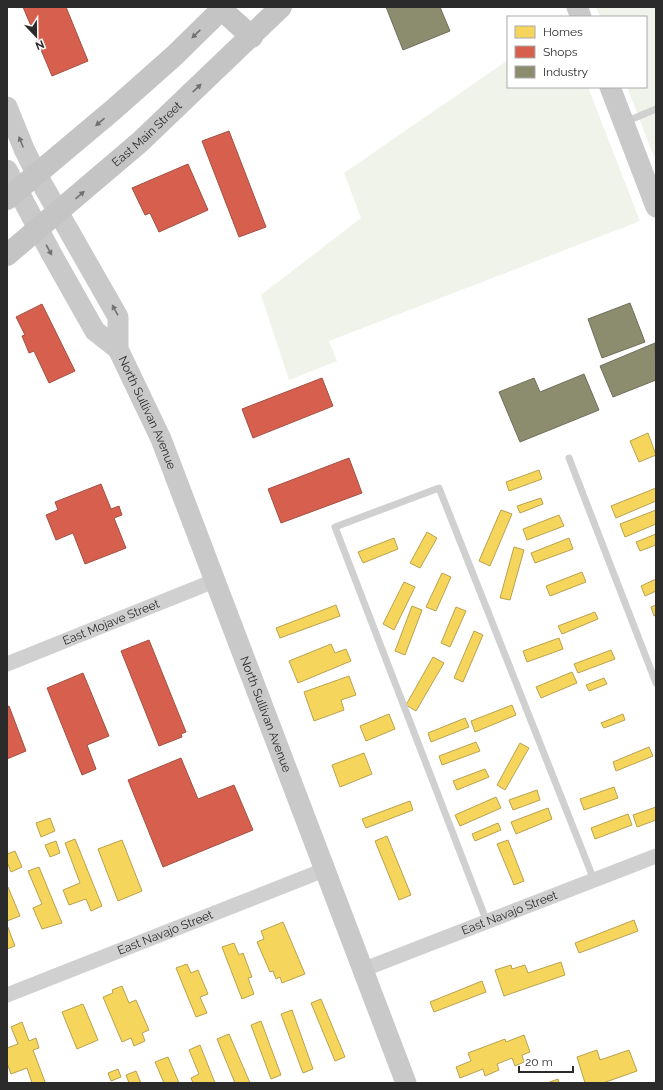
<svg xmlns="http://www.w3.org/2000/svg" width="663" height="1090" viewBox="0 0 663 1090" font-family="Raleway,sans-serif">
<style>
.green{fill:#f0f3ea}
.homes{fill:#f6d55c;stroke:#b9a24d}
.shops{fill:#d6604d;stroke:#a35043}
.industry{fill:#8c8c6e;stroke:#6f6f5a}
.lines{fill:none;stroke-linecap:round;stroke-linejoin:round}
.lane{stroke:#d0d0d0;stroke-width:7}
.street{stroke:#d0d0d0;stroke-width:15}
.secondary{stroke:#c9c9c9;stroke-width:21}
.primary{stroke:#c4c4c4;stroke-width:22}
.oneway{fill:#707070}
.oneway2{fill:#727272}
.labels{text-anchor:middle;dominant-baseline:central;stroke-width:4;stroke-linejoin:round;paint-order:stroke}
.street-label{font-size:12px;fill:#2b2b2b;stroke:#fff}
</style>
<rect width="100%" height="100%" fill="#fff"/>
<!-- green -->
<path class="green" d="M596 7H656V162L627 87H646V17H600Z
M508 60V87H588L640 221 329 341 337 361 289 380 261 295 361 218 344 173Z"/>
<!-- homes -->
<path class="homes" d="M648 433 656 455 639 462 630 441Z
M539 470 542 479 509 491 506 482Z
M656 488V501L616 518 611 506Z
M541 498 543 504 520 513 517 506Z
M501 510 512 514 490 566 479 561Z
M656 510V524L625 537 620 524Z
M559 515 564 526 527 540 523 529Z
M427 532 437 538 420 568 410 563Z
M656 534V545L640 551 636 542Z
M394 538 398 549 363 563 358 552Z
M569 538 573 549 535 563 531 553Z
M514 547 524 550 510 600 500 598Z
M582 572 586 582 550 596 546 586Z
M442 573 451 577 436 611 426 607Z
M656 579V591L645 596 641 586Z
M404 582 415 587 394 630 383 624Z
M336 605 340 616 280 638 276 628Z
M656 605V615L654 616 651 607Z
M412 606 422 610 405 655 395 651Z
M456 607 466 611 450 647 441 643Z
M595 612 598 619 562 634 558 626Z
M474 631 483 635 463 682 454 678Z
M559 638 563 649 527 662 523 651Z
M331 644 335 653 346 649 351 661 298 683 289 661Z
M611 650 615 659 578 673 574 664Z
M433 657 444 663 416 711 406 705Z
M572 672 577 683 541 698 536 687Z
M349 676 356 695 341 700 344 710 314 721 304 692Z
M604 678 607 684 589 691 586 685Z
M512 705 516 715 475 732 471 721Z
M389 714 395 729 366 741 360 726Z
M623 714 625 720 604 728 601 723Z
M465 718 469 727 431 742 428 733Z
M476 742 480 751 442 765 439 756Z
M520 743 529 748 505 790 497 785Z
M649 747 653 756 616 771 613 762Z
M364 753 372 774 340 787 332 765Z
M485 769 489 777 457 790 453 781Z
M614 787 618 798 584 810 580 799Z
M537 790 540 800 513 810 509 800Z
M496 797 501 808 460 826 455 815Z
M410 801 413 810 366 828 362 819Z
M656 807V820L637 827 633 815Z
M548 808 552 819 516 834 511 822Z
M628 814 632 825 595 839 591 828Z
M50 818 55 831 41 837 36 823Z
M498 823 501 830 475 841 472 834Z
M387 836 411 895 399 900 375 841Z
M75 839 102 906 91 911 86 899 69 905 63 890 80 883 65 843Z
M122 840 142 891 118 901 98 849Z
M508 840 524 881 514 885 497 844Z
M56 841 60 853 50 857 45 845Z
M15 851 22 867 11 872 7 862V854Z
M39 867 62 923 42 929 33 908 42 904 28 871Z
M8 887 20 916 7 921V888Z
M634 920 638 931 579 953 575 943Z
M283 922 305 974 282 983 280 977 276 979 273 971 270 972 257 942 264 939 261 931Z
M7 925 15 946 7 949Z
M234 943 239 955 243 953 252 977 248 978 254 994 242 999 222 947Z
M561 962 565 975 504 996 495 970 511 965 512 969 525 965 528 973Z
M187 964 191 973 198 970 208 994 200 997 207 1013 196 1017 176 968Z
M482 981 486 992 434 1012 430 1002Z
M122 986 129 1003 136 1000 149 1030 142 1033 145 1041 134 1046 131 1038 122 1042 103 997 113 993 112 990Z
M321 999 345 1057 335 1061 311 1003Z
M83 1004 98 1040 77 1049 62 1012Z
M292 1010 313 1069 303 1073 281 1014Z
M261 1021 281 1075 271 1079 251 1025Z
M22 1022 29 1041 36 1038 39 1048 33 1050 45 1082 43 1083H32L27 1068 11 1074 7 1063V1048L18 1044 11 1027Z
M229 1034 250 1083H235L217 1039Z
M524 1035 530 1052 522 1055 524 1062 515 1066 512 1058 497 1064 499 1070 485 1076 483 1069 460 1078 456 1067 471 1061 468 1053 505 1039 506 1042Z
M200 1045 215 1083H193L191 1078 199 1074 189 1050Z
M597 1050 600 1060 629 1050 637 1071 603 1083H585L577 1057Z
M168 1057 179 1083H164L155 1062Z
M118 1069 121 1077 111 1081 108 1073Z
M136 1071 141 1083H129L126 1075Z
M558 1079 559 1083H547Z"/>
<!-- shops -->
<path class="shops" d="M23 7H66L88 61 52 76Z
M229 131 266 227 239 237 202 141Z
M188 164 208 210 159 232 150 213 145 215 132 188Z
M42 304 75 371 49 383 34 351 29 353 22 336 25 335 16 317Z
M322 378 333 406 253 438 242 409Z
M349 458 362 493 281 523 268 489Z
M101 484 111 509 119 506 122 515 114 518 126 548 85 564 73 533 56 540 46 515 58 510 55 502Z
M149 640 186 732 181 734 182 737 159 746 121 651Z
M83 673 109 736 87 745 96 769 82 775 47 688Z
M9 706 26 751 7 759V707Z
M181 758 198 799 234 785 253 830 163 867 128 780Z"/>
<!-- industry -->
<path class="industry" d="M386 7H440L450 31 403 50Z
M630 303 645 342 602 358 588 319Z
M655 343 656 380 613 397 600 366Z
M584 374 599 410 520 442 499 392 534 378 540 392Z"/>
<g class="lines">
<!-- lane -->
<path class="lane" d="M625 122 656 109
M569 458 656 683
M487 922 335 527 439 488 594 880"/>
<!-- street -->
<g class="street">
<path id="s1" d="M7 664 214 581"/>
<path id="s2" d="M362 970 656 856"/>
<path id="s3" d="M7 995 324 870"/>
</g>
<!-- secondary -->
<g class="secondary">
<path d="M577 7 581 17"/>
<path d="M610 87 656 207"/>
<path id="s4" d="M7 107 24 149 37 175 118 317V349L161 439 406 1083"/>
<path d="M7 170 51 253 95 331 118 349"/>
</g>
<!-- primary -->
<g class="primary">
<path d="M221 9 252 37"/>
<path d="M7 199 113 110 174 56 224 7"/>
<path id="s5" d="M7 255 140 142 281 7"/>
</g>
</g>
<!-- one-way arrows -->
<defs><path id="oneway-solid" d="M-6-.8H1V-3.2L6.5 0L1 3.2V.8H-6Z"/></defs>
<g class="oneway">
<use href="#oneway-solid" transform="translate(196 34) rotate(136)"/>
<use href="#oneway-solid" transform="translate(197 88) rotate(-43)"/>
<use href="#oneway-solid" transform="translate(100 122) rotate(140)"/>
<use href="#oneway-solid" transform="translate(80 195) rotate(-41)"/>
</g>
<g class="oneway2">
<use href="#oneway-solid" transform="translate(21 142) rotate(-112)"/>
<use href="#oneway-solid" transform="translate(49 250) rotate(61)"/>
<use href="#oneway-solid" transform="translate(115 310) rotate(-119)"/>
</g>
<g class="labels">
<!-- street labels -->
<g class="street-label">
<text stroke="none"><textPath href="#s5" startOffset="185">East Main Street</textPath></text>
<text stroke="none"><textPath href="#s4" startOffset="340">North Sullivan Avenue</textPath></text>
<text stroke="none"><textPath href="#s1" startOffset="112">East Mojave Street</textPath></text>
<text stroke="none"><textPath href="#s4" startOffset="664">North Sullivan Avenue</textPath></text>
<text stroke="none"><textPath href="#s2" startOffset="158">East Navajo Street</textPath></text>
<text stroke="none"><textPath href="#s3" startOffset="170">East Navajo Street</textPath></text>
</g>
</g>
<!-- border -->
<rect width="663" height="1090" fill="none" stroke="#2b2b2b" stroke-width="16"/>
<!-- legend -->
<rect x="507" y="16" width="140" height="72" fill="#ffffff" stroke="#aaaaaa"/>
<rect x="515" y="26" width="20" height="12" fill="#f6d55c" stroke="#aaaaaa"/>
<text x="543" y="36" font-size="12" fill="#2b2b2b">Homes</text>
<rect x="515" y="46" width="20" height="12" fill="#d6604d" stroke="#aaaaaa"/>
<text x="543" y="56" font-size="12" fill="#2b2b2b">Shops</text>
<rect x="515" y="66" width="20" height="12" fill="#8c8c6e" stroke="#aaaaaa"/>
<text x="543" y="76" font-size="12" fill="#2b2b2b">Industry</text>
<!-- north arrow -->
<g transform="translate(36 36) rotate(158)" stroke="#ffffff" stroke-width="3" paint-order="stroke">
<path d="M0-3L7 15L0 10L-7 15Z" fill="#2b2b2b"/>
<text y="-6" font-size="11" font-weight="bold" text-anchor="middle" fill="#2b2b2b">N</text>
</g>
<!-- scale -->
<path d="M519 1066v6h54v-6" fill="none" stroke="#2b2b2b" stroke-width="2"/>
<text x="525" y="1066" font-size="12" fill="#2b2b2b" stroke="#ffffff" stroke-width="3" paint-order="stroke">20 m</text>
</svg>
